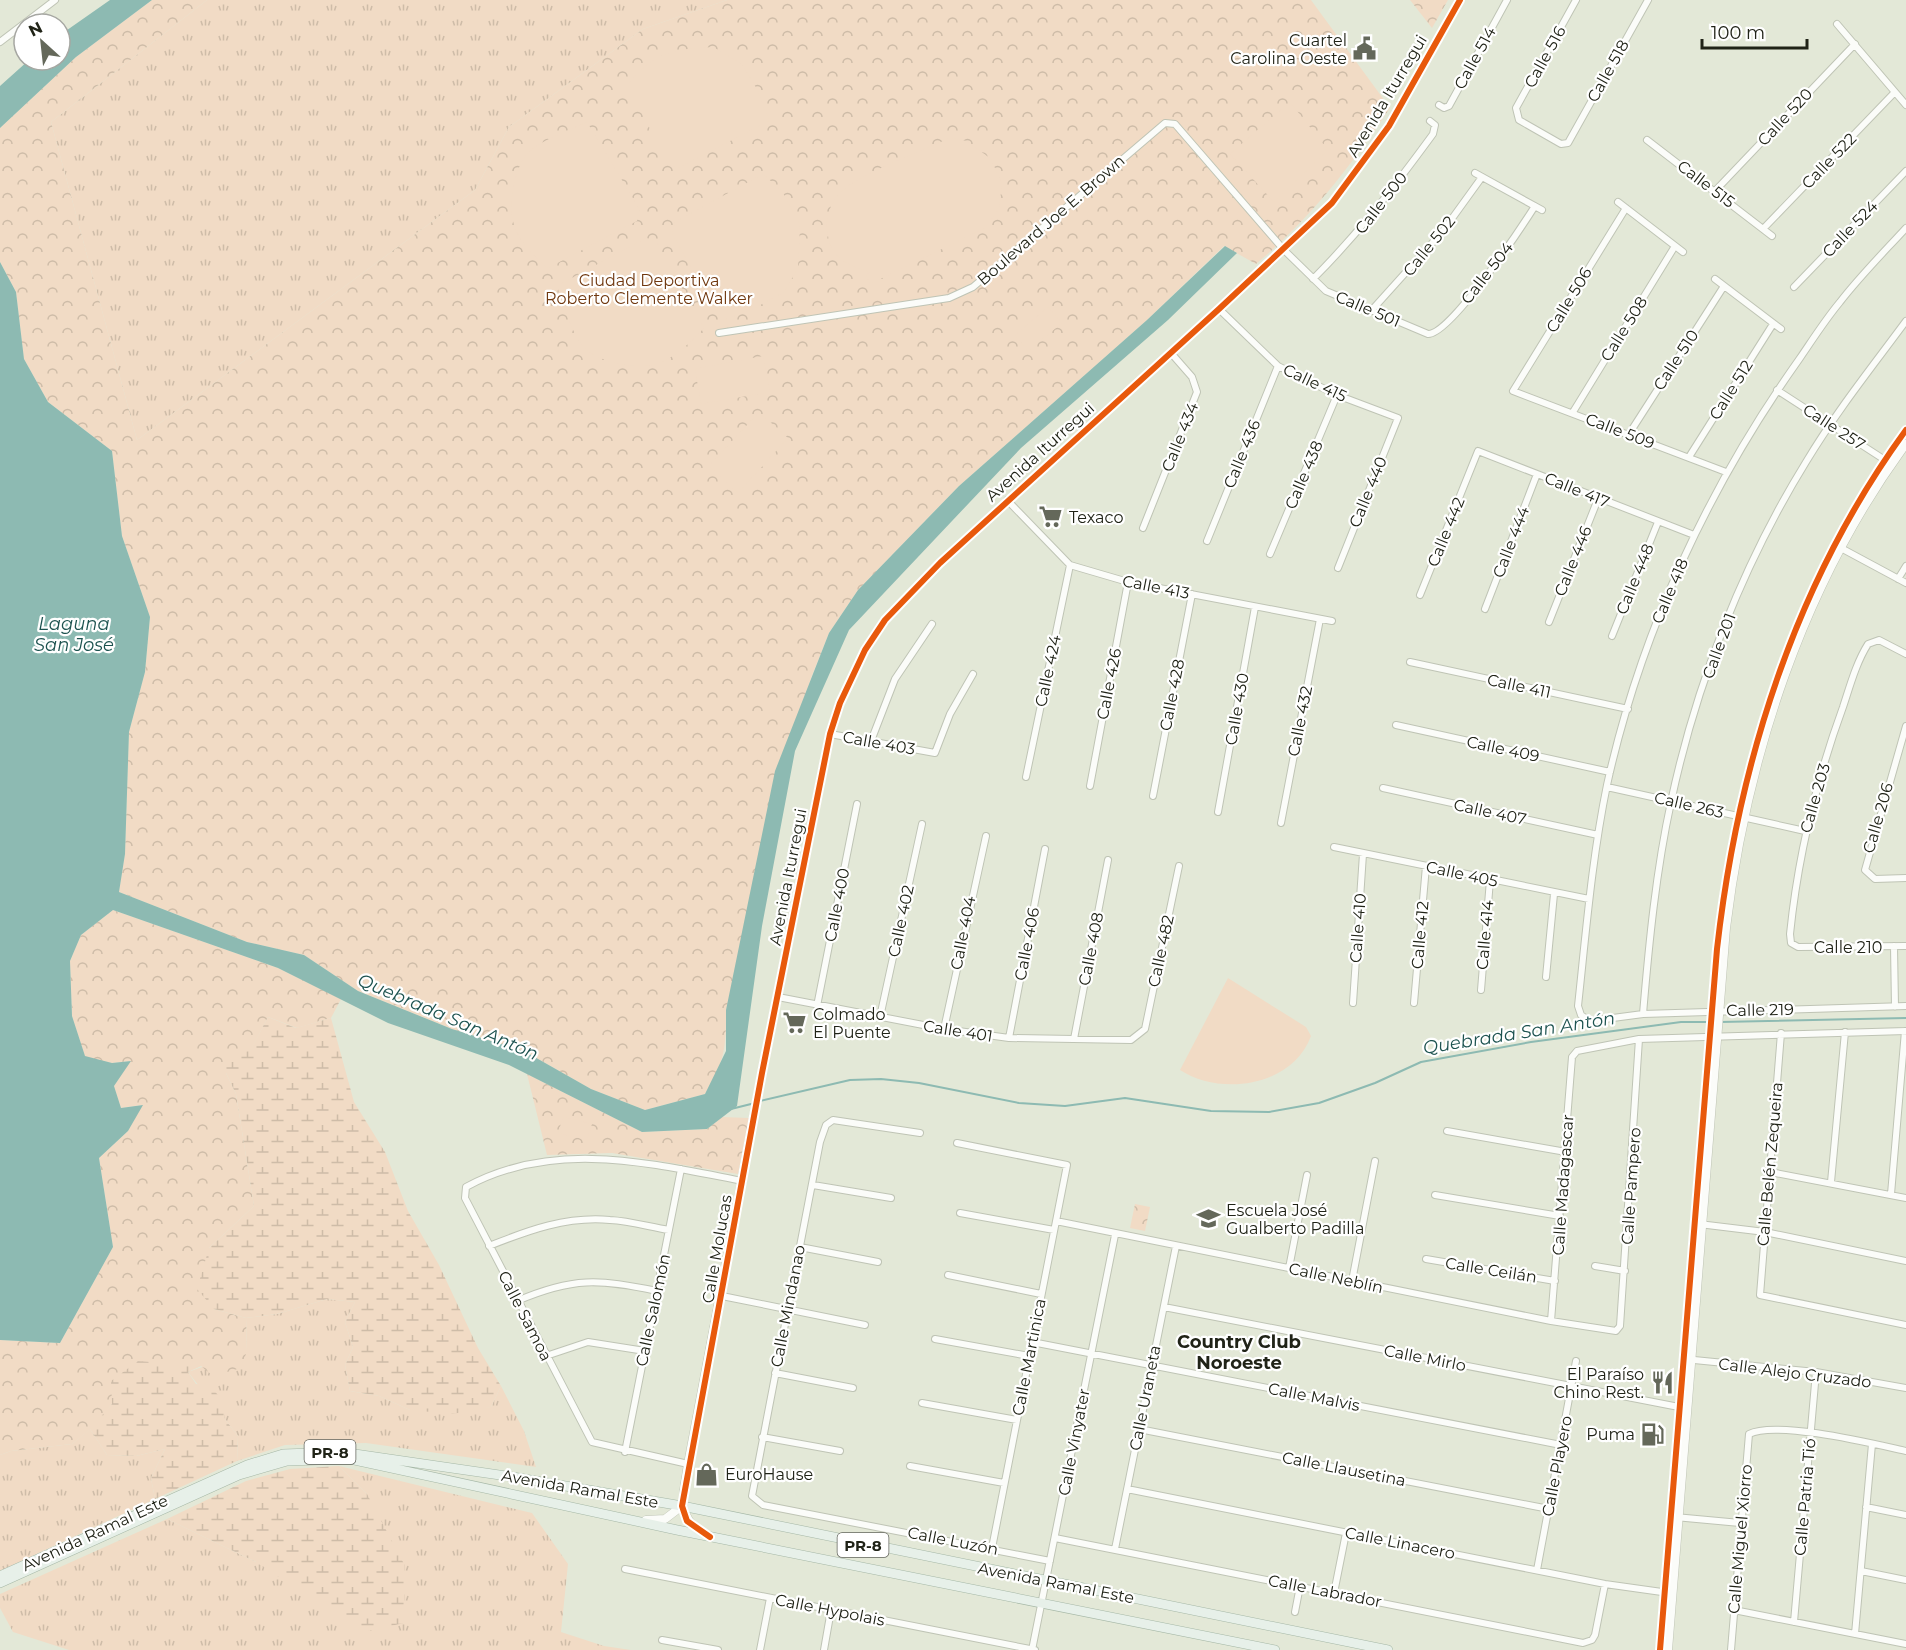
<svg xmlns="http://www.w3.org/2000/svg" width="1906" height="1650" viewBox="0 0 1906 1650" font-family="Montserrat,sans-serif">
<style>
.grass{fill:url(#grass-tufts)}
.forest{fill:url(#forest-crowns)}
.wetland{fill:url(#wetland-marsh)}
.pitch{fill:#f1dbc5}
.water{fill:#8dbab2}
.lines{fill:none;stroke-linecap:round;stroke-linejoin:round}
.stream{stroke:#8dbab2;stroke-width:2}
.minor-casing{stroke:#bfc4b5;stroke-width:8}
.tertiary-casing{stroke:#bfc4b5;stroke-width:9}
.primary-casing{stroke:#a5b7a6;stroke-width:10}
.minor{stroke:#fbfcf9;stroke-width:6}
.tertiary{stroke:#fbfcf9;stroke-width:8}
.primary{stroke:#e7f0e9;stroke-width:9}
.cycleway-casing{stroke:#fff;stroke-width:10}
.cycleway{stroke:#e8590c;stroke-width:6}
.labels{text-anchor:middle;dominant-baseline:central;stroke-width:4.5;stroke-linejoin:round;paint-order:stroke}
.shield{fill:#fff;stroke:#63655d;stroke-width:1.5}
.shield-label{font-size:15px;font-weight:bold;fill:#202317}
.poi-label{font-size:16px;fill:#202317;stroke:#fff;text-anchor:start}
.street-label{font-size:16px;fill:#202317;stroke:#fff}
.park-label{font-size:16px;fill:#70380f;stroke:#fff}
.water-label{font-size:18px;font-style:italic;fill:#1c524f;stroke:#fff}
.neighbourhood-label{font-size:18px;font-weight:bold;fill:#202317;stroke:#fff}
</style>
<defs>
<pattern id="grass-tufts" width="24" height="20" patternUnits="userSpaceOnUse" patternTransform="scale(1.5)"><rect width="24" height="20" fill="#f1dbc5"/><path d="M3 7l-1-3M5 7V3M7 7l1-3M15 17l-1-3M17 17v-4M19 17l1-3" fill="none" stroke="#cebca8"/></pattern>
<pattern id="forest-crowns" width="20" height="18" patternUnits="userSpaceOnUse" patternTransform="scale(1.5)"><rect width="20" height="18" fill="#f1dbc5"/><path d="M2 6a3 3 0 1 1 6 0M12 15a3 3 0 1 1 6 0" fill="none" stroke="#cebca8"/></pattern>
<pattern id="wetland-marsh" width="20" height="14" patternUnits="userSpaceOnUse" patternTransform="scale(1.5)"><rect width="20" height="14" fill="#f1dbc5"/><path d="M1 5h8M5 5V1M11 12h8M15 12V8" fill="none" stroke="#cebca8"/></pattern>
</defs>
<rect width="100%" height="100%" fill="#e3e8d7"/>
<!-- grass -->
<path class="grass" d="M207 0H727L643 29 509 127 475 190 137 440 51 122Z
M327 1299 355 1302 345 1322 353 1347 345 1365 350 1391 379 1396 410 1410 491 1407 501 1386 524 1431 536 1467 366 1443 285 1445 237 1461 238 1436 188 1372 247 1351 246 1318 277 1314Z
M90 1429 107 1455 136 1456 165 1449 151 1478 155 1499 0 1571V1455L11 1451 72 1444Z
M339 1466 532 1513 568 1564 561 1632 604 1646 631 1650H69L13 1632 0 1608V1594L167 1519 256 1562 367 1494Z"/>
<!-- forest -->
<path class="forest" d="M152 0H207L51 122 137 440 475 190 509 127 643 29 727 0H1311L1390 108C1351 166 1310 219 1256 264L1224 246 1147 320 959 486 858 590 829 633 811 678 726 1010C726 1048 725 1061 705 1094L645 1110 591 1089 524 1051 452 1029 358 991 304 955 247 942 119 892 125 854 129 732 145 672 150 617 122 536 112 451 48 402 24 359 16 292 0 262V128L76 57Z
M1410 0H1448L1432 28Z
M113 910 278 968 341 999 331 1018 297 1028 268 1017 250 1052 226 1073 236 1094 254 1206 209 1248 214 1309 246 1318 247 1351 241 1368 213 1376 201 1366 112 1404 97 1424 72 1444 11 1451 0 1455V1340L60 1343 113 1247 99 1158 128 1131 142 1105 121 1108 114 1086 130 1061 112 1063 85 1057 72 1016 70 961 81 935Z
M527 1074 642 1132 707 1129 722 1117 749 1118 738 1174 612 1153 547 1155Z
M1135 1204 1150 1207 1145 1231 1130 1228Z"/>
<!-- wetland -->
<path class="wetland" d="M268 1017 296 1028 331 1018 354 1102 385 1152 408 1211 439 1265 478 1348 501 1386 491 1407 452 1414 410 1410 379 1396 350 1391 345 1365 353 1347 345 1322 355 1302 327 1299 277 1314 246 1318 214 1309 197 1289 209 1248 254 1206 236 1094 226 1073V1052L250 1051Z
M138 1361 201 1366 188 1372 196 1384 209 1385 226 1404 224 1418 238 1436 237 1461 155 1499 151 1478 165 1449 136 1456 107 1455 90 1429 112 1404 111 1381Z
M339 1466 367 1494 404 1564V1623L363 1632 256 1562 167 1519 246 1481 290 1469Z"/>
<!-- pitch -->
<path class="pitch" d="M713 47 742 64 758 91 769 121 678 168 668 165 628 85C653 52 673 49 713 47Z
M1290 102 1328 150 1274 202 1230 154Z
M587 122 640 210 637 221 548 268C534 257 517 240 513 221 508 204 515 169 526 155 538 141 570 130 587 122Z
M950 138 967 141 991 159 1002 184 999 209 985 228 870 284 866 275 870 272C849 266 832 259 828 236 824 219 830 202 843 190 862 173 924 150 950 138Z
M763 174 782 191 800 225 798 268 784 292 751 310 721 321 672 233 675 222Z
M646 238 656 241 704 328C691 342 672 361 652 365 634 369 599 362 586 349 572 336 563 304 557 286Z
M1048 307 1062 323 1028 351 1015 335Z
M763 356 770 392 701 404 695 369Z
M759 412 788 438 738 493 709 466Z
M1228 978 1306 1027 1311 1036C1293 1086 1221 1097 1180 1070Z
M563 1117 592 1124 587 1140 558 1133Z"/>
<!-- water -->
<path class="water" d="M110 0H152L76 57 0 128V86L29 60H60V35Z
M1225 246 1237 253 1168 320 1021 448 849 630 795 751 762 926 737 1106 707 1129 642 1132 509 1065 388 1023 278 968 113 910 81 935 70 961 72 1016 85 1056 112 1063 131 1061 114 1086 121 1108 143 1105 128 1131 99 1158 113 1247 60 1343 0 1340V262L16 292 24 359 48 402 112 451 122 536 150 617 145 672 129 732 125 854 119 892 247 942 304 955 358 991 452 1029 524 1051 591 1089 645 1110 705 1094 726 1051V1010L775 771 829 633 858 590 959 486 1147 320Z"/>
<g class="lines">
<!-- stream -->
<path class="stream" d="M1720 1022 1906 1018
M760 1101 850 1080 881 1079 919 1083 1019 1103 1065 1106 1125 1098 1211 1111 1269 1112 1319 1103 1375 1083 1421 1062 1531 1042 1681 1022H1708
M731 1109 755 1103"/>
<defs>
<path id="minor" d="M1576 0 1516 108 1519 120 1561 144 1568 143 1648 0
M1837 24 1906 105
M0 42 55 0
M1439 105 1444 108 1449 106 1507 0
M1647 140 1772 236
M1475 173 1542 210
M1715 191 1855 44
M1618 202 1683 252
M1626 208 1513 391 1726 472
M1906 228C1884 252 1860 276 1840 302 1825 320 1813 339 1800 358 1709 486 1641 631 1607 785 1592 858 1586 932 1578 1006L1581 1015 1590 1021 1643 1014 1906 1006
M1763 229 1894 93
M1313 279C1358 234 1395 186 1433 134L1435 125 1430 121
M1715 279 1781 329
M1794 287 1906 171
M1219 309 1278 366 1337 395 1398 418 1338 568
M1371 311 1443 231 1482 177
M719 333 949 298 973 287 1165 123 1175 124 1284 250 1326 291 1428 334C1450 335 1521 228 1535 206
M1777 390 1888 462
M1573 412 1675 246
M1629 434 1724 286
M1689 457 1773 324
M1007 500 1070 565 1128 582 1332 621
M1143 528 1197 392 1192 377 1171 353
M1207 541 1278 366
M1839 547 1906 583
M1270 554 1337 395
M1898 579 1906 566
M1420 595 1478 451 1694 535
M1485 609 1537 474
M1549 622 1598 499
M1612 636 1658 522
M1906 654 1879 640 1868 644C1856 663 1850 686 1843 707 1816 781 1798 856 1790 934L1791 943 1798 947 1906 946
M1410 662 1628 709
M1396 725 1610 772
M1906 726 1865 870 1875 879 1906 878
M830 734 935 753 950 714 973 674
M871 741 895 679 932 624
M1026 777 1070 565
M1090 786 1128 582
M1607 787 1805 831
M1383 788 1598 835
M1153 796 1192 594
M1218 812 1255 607
M1281 823 1320 619
M1334 847 1589 899
M1894 946 1895 1007
M1546 977 1554 894
M1481 990 1490 880
M778 997 944 1029 1009 1038 1131 1040 1145 1029 1179 866
M1353 1003 1363 854
M1414 1003 1426 866
M817 1006 857 804
M1643 1014C1649 943 1656 871 1671 802 1696 684 1743 564 1806 462 1836 412 1872 367 1906 321
M880 1017 922 824
M944 1029 986 836
M1781 1033 1760 1295 1906 1325
M1009 1038 1045 849
M1074 1039 1108 860
M1447 1131 1566 1152
M920 1133 833 1120 826 1125 820 1142 752 1496 763 1505 1050 1561
M957 1143 1067 1165 992 1548
M1770 1172 1906 1198
M1831 1182 1845 1032
M813 1185 891 1198
M1891 1194 1905 1031
M1435 1195 1560 1216
M960 1213 1054 1230
M1056 1221 1551 1321 1616 1331 1620 1326 1639 1039
M1699 1224 1765 1232 1906 1261
M489 1246C529 1230 567 1216 610 1220 630 1221 650 1227 669 1230
M800 1247 878 1262
M1426 1259 1555 1281
M1595 1266 1625 1271
M1289 1268 1307 1175
M948 1275 1041 1294
M1352 1281 1375 1161
M722 1296 865 1325
M517 1301C573 1277 599 1279 657 1291
M1164 1307 1684 1408
M1551 1321 1572 1057 1577 1051 1639 1039 1906 1031
M935 1339 1029 1356
M1032 1342 1561 1445
M546 1356 588 1342 645 1351
M1684 1359 1816 1372 1906 1388
M775 1373 853 1388
M922 1403 1017 1420
M1139 1429 1549 1509
M762 1437 840 1451
M625 1452 681 1169
M688 1464 592 1442 465 1198 466 1187C554 1139 649 1163 743 1181
M910 1466 1004 1483
M1127 1489 1605 1584 1669 1593
M1866 1507 1906 1515
M1675 1517 1740 1523
M1055 1538 1583 1643 1592 1640 1595 1635 1605 1584
M1115 1549 1176 1246
M625 1569 1035 1650
M1537 1570 1576 1361
M1861 1571 1906 1580
M1334 1593 1346 1533
M1734 1610 1906 1644
M1295 1612 1300 1586
M1794 1622 1816 1372
M1855 1634 1872 1444
M662 1640 718 1650
M760 1650 770 1598
M824 1650 831 1610
M1032 1650 1115 1235
M1731 1650 1749 1434C1776 1420 1874 1444 1906 1451"/>
<path id="tertiary" d="M646 1520 665 1519 682 1506
M706 1534C674 1519 684 1493 688 1464L762 1073 830 734 840 703 865 650 885 620 940 563 1219 309 1332 203 1389 126 1460 0
M1660 1650 1717 949C1738 764 1795 582 1906 430
M1668 1650 1726 928C1747 756 1803 584 1906 444"/>
<path id="primary" d="M0 1576 247 1465 283 1454 341 1452 513 1477 682 1506 1388 1650
M0 1583 239 1475 287 1461 350 1459 677 1530 1275 1650"/>
</defs>
<!-- minor casing -->
<use href="#minor" class="minor-casing"/>
<!-- tertiary casing -->
<use href="#tertiary" class="tertiary-casing"/>
<!-- primary casing -->
<use href="#primary" class="primary-casing"/>
<!-- minor -->
<use href="#minor" class="minor"/>
<!-- tertiary -->
<use href="#tertiary" class="tertiary"/>
<!-- primary -->
<use href="#primary" class="primary"/>
<defs>
<path id="cycleway" d="M710 1537 687 1521 682 1506 762 1073 830 734 840 703 865 650 885 620 940 563 1219 309 1332 203 1389 126 1460 0
M1660 1650 1717 949C1738 764 1795 582 1906 430"/>
</defs>
<!-- cycleway casing -->
<use href="#cycleway" class="cycleway-casing"/>
<!-- cycleway -->
<use href="#cycleway" class="cycleway"/>
</g>
<!-- icons -->
<defs>
<symbol id="civic-bare" viewBox="-9 -9 18 18"><path d="M-.6-6.5H3V-4.5H.6V-3L4-1V1h2V6H-6V1h2V-1L-.6-3ZM-1.2 2.5V6h2.4V2.5Z" fill="#64685a" stroke="#fff" stroke-width="2.5" paint-order="stroke"/></symbol>
<symbol id="supermarket-bare" viewBox="-9 -9 18 18"><path d="M-6-5.5h2.5l.6 2H6L4.5 2H-2.5L-4.4-4H-6ZM-1.5 3.2a1.3 1.3 0 1 0 .1 0ZM3 3.2a1.3 1.3 0 1 0 .1 0Z" fill="#64685a" stroke="#fff" stroke-width="2.5" paint-order="stroke"/></symbol>
<symbol id="school-bare" viewBox="-9 -9 18 18"><path d="M0-5L7-2L0 1L-7-2ZM-4 1L0 2.5L4 1V4Q0 6-4 4Z" fill="#64685a" stroke="#fff" stroke-width="2.5" paint-order="stroke"/></symbol>
<symbol id="restaurant-bare" viewBox="-9 -9 18 18"><path d="M-5-6h1v4h1v-4h1v4h1v-4h1v5L-1.5 .5V6h-2V.5L-5-1ZM5-6V6H3V1.5H1.5Q1.5-4 5-6Z" fill="#64685a" stroke="#fff" stroke-width="2.5" paint-order="stroke"/></symbol>
<symbol id="fuel-bare" viewBox="-9 -9 18 18"><path d="M-5.5-6h7V0h2V4h1.3V-2.5L3-4.5l.8-.8L6-3V5H2.5V1h-1V6h-7ZM-4.2-4.7v3.2H.2V-4.7Z" fill="#64685a" stroke="#fff" stroke-width="2.5" paint-order="stroke"/></symbol>
<symbol id="shop-bare" viewBox="-9 -9 18 18"><path d="M-5-2.5h2.3a2.7 3.5 0 0 1 5.4 0H5L5.5 6h-11ZM-1.5-2.5h3a1.5 2.3 0 0 0-3 0Z" fill="#64685a" stroke="#fff" stroke-width="2.5" paint-order="stroke"/></symbol>
</defs>
<g fill-rule="evenodd">
<use href="#civic-bare" x="1348" y="32" width="33" height="33"/>
<use href="#supermarket-bare" x="1034" y="500" width="33" height="33"/>
<use href="#supermarket-bare" x="778" y="1006" width="33" height="33"/>
<use href="#school-bare" x="1192" y="1202" width="33" height="33"/>
<use href="#restaurant-bare" x="1646" y="1366" width="33" height="33"/>
<use href="#fuel-bare" x="1636" y="1418" width="33" height="33"/>
<use href="#shop-bare" x="690" y="1458" width="33" height="33"/>
</g>
<g class="labels">
<!-- shield labels -->
<g class="shield">
<rect x="304.5" y="1440" width="51" height="24" rx="4.5"/>
<rect x="837.5" y="1533" width="51" height="24" rx="4.5"/>
</g>
<g class="shield-label">
<text x="330" y="1452">PR-8</text>
<text x="863" y="1545">PR-8</text>
</g>
<!-- poi labels -->
<g class="poi-label">
<text x="1347" y="40" text-anchor="end">Cuartel<tspan x="1347" dy="18">Carolina Oeste</tspan></text>
<text x="1069" y="517">Texaco</text>
<text x="813" y="1014">Colmado<tspan x="813" dy="18">El Puente</tspan></text>
<text x="1226" y="1210">Escuela José<tspan x="1226" dy="18">Gualberto Padilla</tspan></text>
<text x="1644" y="1374" text-anchor="end">El Paraíso<tspan x="1644" dy="18">Chino Rest.</tspan></text>
<text x="1635" y="1434" text-anchor="end">Puma</text>
<text x="725" y="1474">EuroHause</text>
</g>
<!-- street labels -->
<g class="street-label">
<text transform="translate(1545 57) rotate(-61)">Calle 516</text>
<text transform="translate(1475 58) rotate(-61)">Calle 514</text>
<text transform="translate(1608 71) rotate(-61)">Calle 518</text>
<text transform="translate(1387 96) rotate(-59)">Avenida Iturregui</text>
<text transform="translate(1785 117) rotate(-47)">Calle 520</text>
<text transform="translate(1829 161) rotate(-46)">Calle 522</text>
<text transform="translate(1706 184) rotate(37)">Calle 515</text>
<text transform="translate(1381 203) rotate(-52)">Calle 500</text>
<text transform="translate(1051 220) rotate(-41)">Boulevard Joe E. Brown</text>
<text transform="translate(1850 229) rotate(-46)">Calle 524</text>
<text transform="translate(1429 246) rotate(-51)">Calle 502</text>
<text transform="translate(1487 273) rotate(-52)">Calle 504</text>
<text transform="translate(1569 300) rotate(-59)">Calle 506</text>
<text transform="translate(1368 309) rotate(23)">Calle 501</text>
<text transform="translate(1624 329) rotate(-58)">Calle 508</text>
<text transform="translate(1676 360) rotate(-57)">Calle 510</text>
<text transform="translate(1315 383) rotate(25)">Calle 415</text>
<text transform="translate(1731 390) rotate(-58)">Calle 512</text>
<text transform="translate(1834 427) rotate(33)">Calle 257</text>
<text transform="translate(1620 431) rotate(21)">Calle 509</text>
<text transform="translate(1180 437) rotate(-68)">Calle 434</text>
<text transform="translate(1040 452) rotate(-42)">Avenida Iturregui</text>
<text transform="translate(1242 454) rotate(-68)">Calle 436</text>
<text transform="translate(1304 475) rotate(-67)">Calle 438</text>
<text transform="translate(1577 490) rotate(22)">Calle 417</text>
<text transform="translate(1368 492) rotate(-68)">Calle 440</text>
<text transform="translate(1446 532) rotate(-68)">Calle 442</text>
<text transform="translate(1511 542) rotate(-69)">Calle 444</text>
<text transform="translate(1573 561) rotate(-68)">Calle 446</text>
<text transform="translate(1635 579) rotate(-68)">Calle 448</text>
<text transform="translate(1156 587) rotate(11)">Calle 413</text>
<text transform="translate(1670 591) rotate(-67)">Calle 418</text>
<text transform="translate(1719 646) rotate(-70)">Calle 201</text>
<text transform="translate(1048 671) rotate(-78)">Calle 424</text>
<text transform="translate(1109 684) rotate(-79)">Calle 426</text>
<text transform="translate(1519 686) rotate(12)">Calle 411</text>
<text transform="translate(1172 695) rotate(-79)">Calle 428</text>
<text transform="translate(1237 709) rotate(-80)">Calle 430</text>
<text transform="translate(1300 721) rotate(-79)">Calle 432</text>
<text transform="translate(879 743) rotate(10)">Calle 403</text>
<text transform="translate(1503 749) rotate(12)">Calle 409</text>
<text transform="translate(1815 798) rotate(-74)">Calle 203</text>
<text transform="translate(1689 805) rotate(13)">Calle 263</text>
<text transform="translate(1490 812) rotate(12)">Calle 407</text>
<text transform="translate(1878 818) rotate(-74)">Calle 206</text>
<text transform="translate(1462 874) rotate(12)">Calle 405</text>
<text transform="translate(788 877) rotate(-79)">Avenida Iturregui</text>
<text transform="translate(837 905) rotate(-79)">Calle 400</text>
<text transform="translate(901 921) rotate(-78)">Calle 402</text>
<text transform="translate(1358 928) rotate(-86)">Calle 410</text>
<text transform="translate(963 933) rotate(-79)">Calle 404</text>
<text transform="translate(1420 935) rotate(-85)">Calle 412</text>
<text transform="translate(1485 935) rotate(-85)">Calle 414</text>
<text transform="translate(1027 944) rotate(-79)">Calle 406</text>
<text x="1848" y="947">Calle 210</text>
<text transform="translate(1091 949) rotate(-79)">Calle 408</text>
<text transform="translate(1161 951) rotate(-78)">Calle 482</text>
<text transform="translate(1760 1010) rotate(-1)">Calle 219</text>
<text transform="translate(958 1031) rotate(9)">Calle 401</text>
<text transform="translate(1770 1164) rotate(-85)">Calle Belén Zequeira</text>
<text transform="translate(1563 1185) rotate(-86)">Calle Madagascar</text>
<text transform="translate(1631 1186) rotate(-86)">Calle Pampero</text>
<text transform="translate(717 1249) rotate(-80)">Calle Molucas</text>
<text transform="translate(1491 1270) rotate(9)">Calle Ceilán</text>
<text transform="translate(1336 1278) rotate(12)">Calle Neblín</text>
<text transform="translate(788 1306) rotate(-79)">Calle Mindanao</text>
<text transform="translate(653 1310) rotate(-78)">Calle Salomón</text>
<text transform="translate(525 1316) rotate(63)">Calle Samoa</text>
<text transform="translate(1029 1357) rotate(-79)">Calle Martinica</text>
<text transform="translate(1425 1358) rotate(11)">Calle Mirlo</text>
<text transform="translate(1795 1373) rotate(7)">Calle Alejo Cruzado</text>
<text transform="translate(1314 1397) rotate(11)">Calle Malvis</text>
<text transform="translate(1145 1398) rotate(-79)">Calle Uraneta</text>
<text transform="translate(1074 1442) rotate(-79)">Calle Vinyater</text>
<text transform="translate(1557 1466) rotate(-79)">Calle Playero</text>
<text transform="translate(1344 1469) rotate(11)">Calle Llausetina</text>
<text transform="translate(580 1489) rotate(10)">Avenida Ramal Este</text>
<text transform="translate(1805 1497) rotate(-85)">Calle Patria Tió</text>
<text transform="translate(95 1533) rotate(-25)">Avenida Ramal Este</text>
<text transform="translate(1740 1539) rotate(-85)">Calle Miguel Xiorro</text>
<text transform="translate(953 1541) rotate(11)">Calle Luzón</text>
<text transform="translate(1400 1543) rotate(11)">Calle Linacero</text>
<text transform="translate(1056 1583) rotate(11)">Avenida Ramal Este</text>
<text transform="translate(1325 1591) rotate(11)">Calle Labrador</text>
<text transform="translate(830 1610) rotate(11)">Calle Hypolais</text>
</g>
<!-- park labels -->
<g class="park-label">
<text x="649" y="280">Ciudad Deportiva<tspan x="649" dy="18">Roberto Clemente Walker</tspan></text>
</g>
<!-- water labels -->
<g class="water-label">
<text x="74" y="624">Laguna<tspan x="74" dy="21">San José</tspan></text>
<text transform="translate(448 1017) rotate(23)">Quebrada San Antón</text>
<text transform="translate(1519 1033) rotate(-9)">Quebrada San Antón</text>
</g>
<!-- neighbourhood labels -->
<g class="neighbourhood-label">
<text x="1239" y="1342">Country Club<tspan x="1239" dy="21">Noroeste</tspan></text>
</g>
</g>
<!-- north arrow -->
<g transform="translate(42 42) rotate(333)"><circle r="28" fill="#ffffff" stroke="#a6a7a2" stroke-width="1.5"/>
<path d="M0-4.5L10 22L0 15L-10 22Z" fill="#64685a"/>
<text y="-9" font-size="16" font-weight="bold" text-anchor="middle" fill="#202317">N</text>
</g>
<!-- scale -->
<path d="M1702 39v9h105v-9" fill="none" stroke="#202317" stroke-width="3"/>
<text x="1711" y="39" font-size="18" fill="#202317" stroke="#ffffff" stroke-width="4.5" paint-order="stroke">100 m</text>
</svg>
